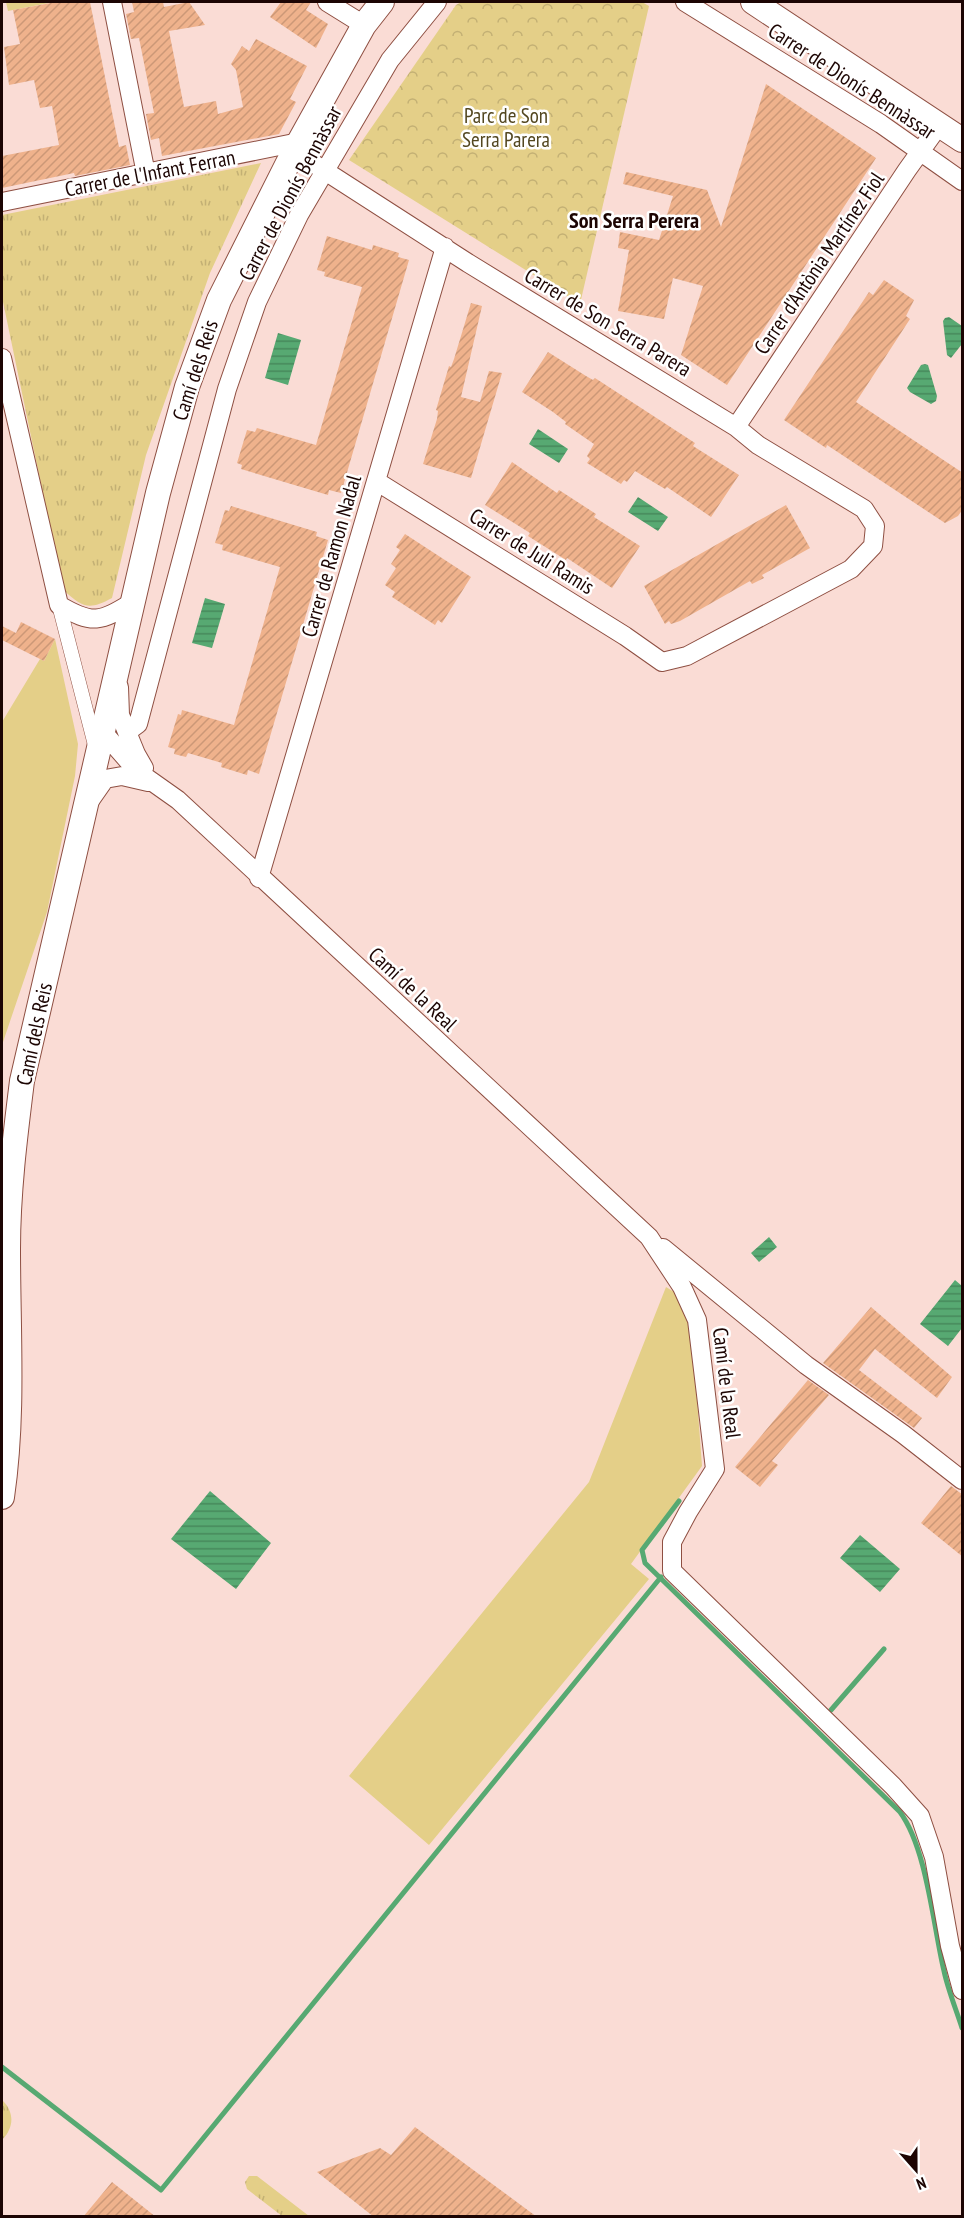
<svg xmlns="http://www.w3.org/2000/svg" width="964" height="2218" viewBox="0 0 964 2218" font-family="'PT Sans Narrow',sans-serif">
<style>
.grass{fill:url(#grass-tufts)}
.forest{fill:url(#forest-crowns)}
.pitch{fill:#e4cf88}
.water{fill:url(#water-rules)}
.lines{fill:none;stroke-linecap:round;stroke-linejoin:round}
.stream{stroke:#57a972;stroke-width:5}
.building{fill:url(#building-hatch)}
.pedestrian-casing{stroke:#8e4f42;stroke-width:15}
.minor-casing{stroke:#8e4f42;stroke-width:20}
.tertiary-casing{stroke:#8e4f42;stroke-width:26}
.pedestrian{stroke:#fff;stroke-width:14}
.minor{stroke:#fff;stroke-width:18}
.tertiary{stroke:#fff;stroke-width:24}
.labels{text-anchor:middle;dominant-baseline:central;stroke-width:5;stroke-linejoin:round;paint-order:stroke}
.street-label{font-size:21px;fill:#1c0503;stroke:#fff}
.park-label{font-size:21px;fill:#534720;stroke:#fff}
.neighbourhood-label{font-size:22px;font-weight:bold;fill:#1c0503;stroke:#fff}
</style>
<defs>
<pattern id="grass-tufts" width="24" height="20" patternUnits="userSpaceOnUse" patternTransform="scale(1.5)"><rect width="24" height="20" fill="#e4cf88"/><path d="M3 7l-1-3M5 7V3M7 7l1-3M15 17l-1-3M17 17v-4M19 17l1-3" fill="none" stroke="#c3b074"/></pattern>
<pattern id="forest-crowns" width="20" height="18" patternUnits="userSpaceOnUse" patternTransform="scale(1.5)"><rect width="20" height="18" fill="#e4cf88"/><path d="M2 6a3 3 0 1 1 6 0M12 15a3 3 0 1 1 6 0" fill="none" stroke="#c3b074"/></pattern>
<pattern id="water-rules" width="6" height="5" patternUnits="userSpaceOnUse" patternTransform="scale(1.5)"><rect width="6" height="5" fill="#57a972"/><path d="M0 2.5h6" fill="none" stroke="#47885b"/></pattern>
<pattern id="building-hatch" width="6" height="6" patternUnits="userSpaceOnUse" patternTransform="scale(1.5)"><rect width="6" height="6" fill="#efb28c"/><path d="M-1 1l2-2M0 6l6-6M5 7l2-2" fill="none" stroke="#cc9877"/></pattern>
</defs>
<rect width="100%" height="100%" fill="#fadcd5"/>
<!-- grass -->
<path class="grass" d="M261 163 210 273 146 455 112 598C88 611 83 607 63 590L2 297V215Z
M2 2100C15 2112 14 2128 2 2140Z
M249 2176H257L309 2216H282L247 2189 245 2182Z"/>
<!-- forest -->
<path class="forest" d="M461 2H642L649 6 580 304 349 160 456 5Z"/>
<!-- pitch -->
<path class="pitch" d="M6 2H49V3L8 11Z
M55 639 78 744 75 776 47 912 2 1045V722L40 659 44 661Z
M666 1287 679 1295 691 1318 702 1466 631 1564 649 1579 429 1845 349 1776 589 1482Z"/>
<!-- water -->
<path class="water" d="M949 317 962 326V344L951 358 947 355 943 321 945 318Z
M278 333 301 340 288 385 265 378Z
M925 364 928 365 937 396 936 401 931 404 910 392 907 388 921 365Z
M538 429 568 449 559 463 529 444Z
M638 497 668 517 658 531 628 512Z
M205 598 225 604 212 648 192 643Z
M769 1237 777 1247 759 1262 751 1253Z
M955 1280 962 1286V1328L948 1346 920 1324Z
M210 1491 271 1543 236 1589 171 1539Z
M860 1535 900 1569 880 1592 840 1558Z"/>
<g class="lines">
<!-- stream -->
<path class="stream" d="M679 1501 642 1550 645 1563 900 1812C927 1849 933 1925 944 1971 948 1990 956 2009 962 2028
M831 1710 884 1649
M2 2067 161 2190 661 1577"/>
</g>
<!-- building -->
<path class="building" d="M56 2H90L119 147 126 145 130 165 75 176 74 173 2 188V156L59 145 52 106 40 108 34 80 9 85 4 47 20 44 13 10Z
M132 2H163L164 7 189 2 205 25 169 31 184 107 216 101 218 114 243 107 236 70 231 64 242 46 249 51 256 39 307 66 290 99 296 102 279 134 162 156 159 138 151 140 146 114 154 113 139 38 131 39 126 14 134 12Z
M281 2H311L306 10 328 24 316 48 270 17Z
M766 84 876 158 727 385 681 355 703 286 673 278 664 319 618 311 629 250 618 248 620 232 659 240 673 196 623 184 626 172 707 190 721 227Z
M327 236 372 250 373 245 399 253 398 257 409 260 341 493 329 490 328 495 241 469 242 465 237 463 247 430 255 432 257 428 316 445 362 287 324 276 325 272 317 270Z
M884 280 914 300 906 316 910 319 856 402 963 473V509L958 516 945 523 827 445 826 448 784 420 869 292 873 295Z
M471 303 482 306 461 397 480 402 489 371 502 373 471 478 423 464 437 419 438 411 436 410 449 366 451 367 454 359Z
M548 352 586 376 593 380 595 378 695 443 693 446 739 475 711 517 667 487 665 489 635 471 627 482 624 480 621 484 587 463 590 459 587 456 594 444 565 424 566 422 553 412 522 392Z
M512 462 557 493 559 490 596 514 594 517 640 546 612 588 567 558 566 560 528 536 530 533 485 505Z
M786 505 810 548 762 575 764 578 752 584 750 581 680 621 671 624 669 621 665 624 644 586Z
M231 506 317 532 316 536 328 540 259 774 248 770 247 775 221 767 222 763 188 753 186 757 174 754 175 749 168 747 178 714 181 715 182 710 234 725 280 567 222 550 223 545 215 543 225 510 229 511Z
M405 534 471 577 442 623 438 620 435 625 392 597 395 592 385 585 396 568 391 564 400 550 396 547Z
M21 622 55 639 44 661 2 640V626L16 633Z
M871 1307 952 1377 937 1398 875 1349 859 1370 922 1418 914 1428 823 1363Z
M808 1380 829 1395 772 1461 778 1465 760 1487 735 1467Z
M951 1486 963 1495V1557L921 1523Z
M415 2127 537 2217H374L317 2172 380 2148 391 2155Z
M112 2182 156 2217H83Z"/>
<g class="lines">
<defs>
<path id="pedestrian" d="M59 605 95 745"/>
<path id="minor" d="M112 2 146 174
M327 2 364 25
M685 2 881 124 962 181
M294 151 468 263 736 427 758 445 864 509 875 526 873 546 851 569 687 656 662 662 625 636 376 481
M2 202 299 142
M2 358 59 605C93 625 100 622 133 602
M736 427 907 170 940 124
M119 687 120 715 136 754 144 768
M103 732 137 771 178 800 649 1237 682 1287 697 1320 715 1469 688 1512 672 1542V1571L893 1786 920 1816 934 1857 950 1946 962 1990
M127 732 138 724 227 389 257 302 299 215 390 60 437 2
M91 799 105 779 122 776 148 782
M259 878 445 247
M663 1248 806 1365 903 1434 962 1480"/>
<path id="tertiary" d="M753 2 962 140
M2 1497C14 1415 8 1332 8 1249 8 1193 15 1137 22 1081L158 493 187 387 219 300 294 151 364 25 382 2"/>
</defs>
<!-- pedestrian casing -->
<use href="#pedestrian" class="pedestrian-casing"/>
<!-- minor casing -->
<use href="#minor" class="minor-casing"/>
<!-- tertiary casing -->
<use href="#tertiary" class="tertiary-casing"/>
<!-- pedestrian -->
<use href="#pedestrian" class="pedestrian"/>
<!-- minor -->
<use href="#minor" class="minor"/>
<!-- tertiary -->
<use href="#tertiary" class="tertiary"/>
</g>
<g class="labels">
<!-- street labels -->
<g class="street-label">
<text transform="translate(852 81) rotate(33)">Carrer de Dionís Bennàssar</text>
<text transform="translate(150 173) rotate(-11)">Carrer de l'Infant Ferran</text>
<text transform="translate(290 193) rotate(-62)">Carrer de Dionís Bennàssar</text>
<text transform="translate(819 263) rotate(-56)">Carrer d'Antònia Martínez Fiol</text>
<text transform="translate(608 322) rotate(31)">Carrer de Son Serra Parera</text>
<text transform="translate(195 370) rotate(-72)">Camí dels Reis</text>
<text transform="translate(532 551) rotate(32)">Carrer de Juli Ramis</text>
<text transform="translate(331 556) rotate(-74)">Carrer de Ramon Nadal</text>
<text transform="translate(413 989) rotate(43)">Camí de la Real</text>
<text transform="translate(34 1034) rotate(-78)">Camí dels Reis</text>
<text transform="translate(727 1383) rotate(83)">Camí de la Real</text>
</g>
<!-- park labels -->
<g class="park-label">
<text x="506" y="115">Parc de Son<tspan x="506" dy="24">Serra Parera</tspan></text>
</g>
<!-- neighbourhood labels -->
<g class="neighbourhood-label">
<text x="634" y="220">Son Serra Perera</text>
</g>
</g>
<!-- border -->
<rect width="964" height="2218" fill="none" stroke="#1c0503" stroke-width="6"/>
<!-- north arrow -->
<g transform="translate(916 2170) rotate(159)" stroke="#ffffff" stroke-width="4.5" paint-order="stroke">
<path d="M0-4.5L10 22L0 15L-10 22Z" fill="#1c0503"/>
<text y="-9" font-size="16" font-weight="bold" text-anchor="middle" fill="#1c0503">N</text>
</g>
</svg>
